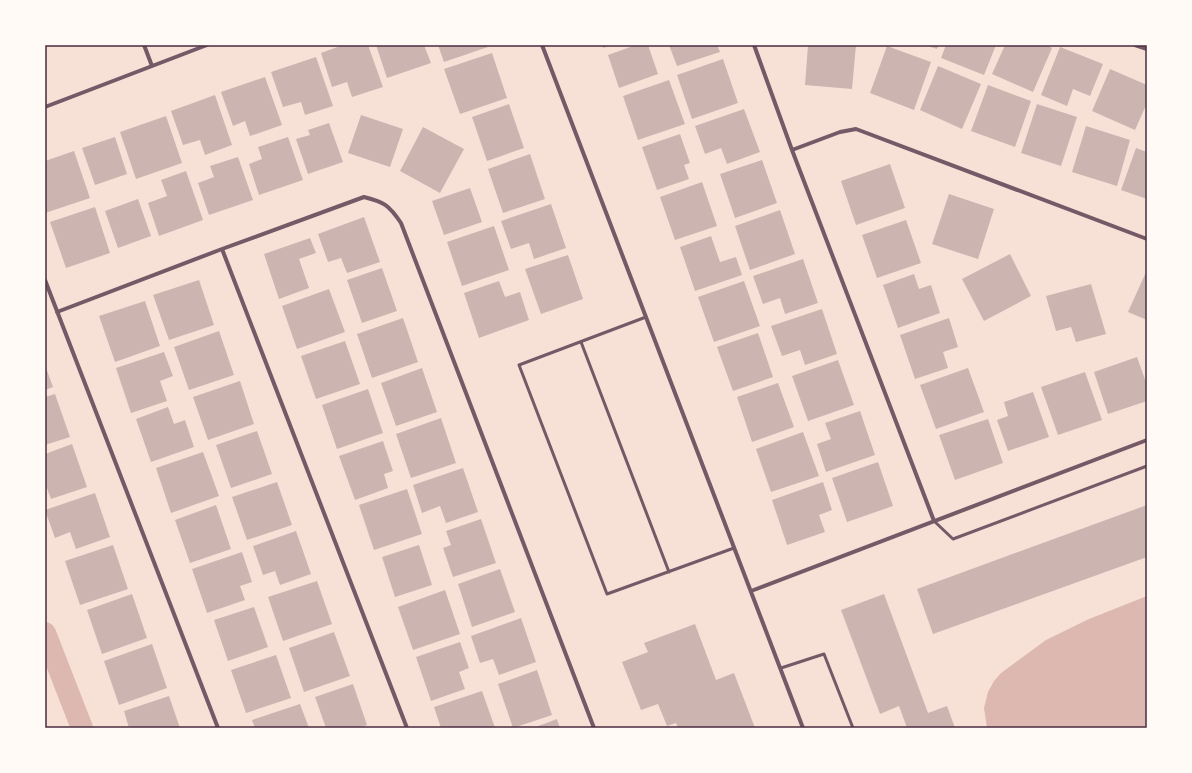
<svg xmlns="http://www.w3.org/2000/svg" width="1192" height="773" viewBox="0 0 1192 773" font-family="Figtree,sans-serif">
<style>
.water{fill:#dcb8b0}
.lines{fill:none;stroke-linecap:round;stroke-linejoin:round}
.canal{stroke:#dcb8b0;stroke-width:22}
.building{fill:#ccb4b1}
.service{stroke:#755966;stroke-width:3}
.minor{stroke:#755966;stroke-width:4}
.neatline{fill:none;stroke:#4a2c40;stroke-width:1.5}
</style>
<rect width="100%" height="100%" fill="#f7e1d7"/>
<!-- water -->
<path class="water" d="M1147 596V728H987L984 708 988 692 994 681 1001 673 1046 640 1089 619Z"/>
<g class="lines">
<!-- canal -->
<path class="canal" d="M45 633 82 728"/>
</g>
<!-- building -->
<path class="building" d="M343 45H368L383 87 352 97 347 82 332 87 321 53Z
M376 45H424L431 63 387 78Z
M438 45H487L488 47 444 62Z
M602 45H612L603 48Z
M636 45H648L658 74 619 88 608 55Z
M669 45H717L720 52 677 66Z
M808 45H856L852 89 805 85Z
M925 45H939L937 49Z
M946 45H996L984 75 941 58Z
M1005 45H1046L1052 48 1033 92 992 74Z
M887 46 931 62 914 110 870 93Z
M1060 47 1103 64 1090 96 1073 89 1067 106 1041 95Z
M492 53 507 98 460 114 444 69Z
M316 57 333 106 305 115 301 102 283 107 271 72Z
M723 59 738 103 692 119 677 75Z
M938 66 981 84 962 129 920 110Z
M1110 69 1147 85V103L1135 130 1092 111Z
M265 77 282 125 250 136 245 121 233 126 221 92Z
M669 80 685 124 638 140 623 96Z
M988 85 1031 101 1015 147 971 131Z
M215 95 232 145 205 155 200 140 183 145 171 111Z
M509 104 524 148 487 161 472 117Z
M1037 104 1077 117 1061 166 1021 153Z
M744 109 760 152 727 164 721 148 705 154 695 126Z
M361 115 403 129 390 167 348 153Z
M166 116 182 163 136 179 120 132Z
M329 123 343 162 308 174 296 139 310 135 308 130Z
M1086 126 1130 140 1117 186 1072 172Z
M423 127 464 149 440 193 400 171Z
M680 134 690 163 684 165 689 179 657 190 642 147Z
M115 137 127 174 95 185 82 148Z
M288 137 303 180 259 195 249 164 262 159 258 147Z
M1136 148 1147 152V199L1121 190Z
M74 151 90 198 45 213V161Z
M530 154 545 199 503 213 488 169Z
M238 157 253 200 209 215 198 183 214 177 210 166Z
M762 160 777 203 735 218 720 174Z
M890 164 905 208 856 225 841 181Z
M186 171 203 220 159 236 148 203 167 196 161 180Z
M702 182 717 226 675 240 660 197Z
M470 188 482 222 444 235 432 201Z
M949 194 994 209 978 259 932 244Z
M138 199 151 236 118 248 105 211Z
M551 204 566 248 534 259 529 243 511 249 501 221Z
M95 207 110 253 66 268 50 222Z
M780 210 795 254 750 270 735 226Z
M364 217 380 262 347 273 341 258 328 262 318 234Z
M906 220 921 263 877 278 862 235Z
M494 226 509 270 462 286 447 242Z
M711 236 720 262 736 257 742 275 695 291 680 247Z
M310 238 316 253 299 259 309 288 279 299 264 254Z
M1010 254 1031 296 984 321 962 279Z
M568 255 583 299 541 314 525 269Z
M803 259 818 303 785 314 780 298 763 304 753 276Z
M382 268 397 311 362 323 347 280Z
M1147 270V320L1128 312Z
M914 274 919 289 931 285 940 313 898 328 883 285Z
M199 280 214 325 169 340 153 295Z
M499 281 505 297 520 292 529 320 479 338 464 293Z
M744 281 760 326 714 342 698 297Z
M1091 284 1106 334 1076 342 1071 327 1056 331 1046 296Z
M329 289 345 332 297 349 282 306Z
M145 301 160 346 115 362 99 316Z
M822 309 837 354 805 365 800 350 782 356 771 326Z
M403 318 418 362 372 378 357 334Z
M949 318 958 347 943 352 948 368 915 379 900 335Z
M219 331 234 375 189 390 174 347Z
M758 333 773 377 733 391 717 347Z
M345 341 360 384 316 399 301 356Z
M164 352 173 376 160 381 167 401 131 413 116 368Z
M1137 357 1147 385V401L1108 414 1094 372Z
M838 360 854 405 808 421 792 376Z
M45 365 53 387 45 390Z
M422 368 437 412 396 426 381 383Z
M968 368 984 412 936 429 920 385Z
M1085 372 1102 420 1058 435 1041 387Z
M240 381 254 424 208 440 193 397Z
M778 383 794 427 752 442 737 397Z
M368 389 383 433 337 449 322 405Z
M1033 392 1049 437 1008 451 997 420 1008 416 1004 402Z
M55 394 70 437 45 445V397Z
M168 407 174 424 185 420 194 447 151 462 136 419Z
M860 411 875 455 826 472 817 444 831 439 825 423Z
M441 418 456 463 411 478 396 434Z
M988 419 1003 463 955 480 939 435Z
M257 431 272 474 231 488 216 445Z
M803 432 819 476 771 492 756 449Z
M383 441 393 471 384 474 388 488 355 500 339 456Z
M72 444 87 487 51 499 45 483V454Z
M203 452 219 496 171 513 156 468Z
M878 462 893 506 847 522 832 478Z
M463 468 478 512 446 523 440 506 422 513 413 485Z
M277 482 292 525 247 540 232 497Z
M823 482 832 510 819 515 825 532 787 545 772 500Z
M407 489 422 534 374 550 359 505Z
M95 493 110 537 76 549 70 532 55 538 45 510Z
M216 505 231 549 190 563 175 520Z
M1147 505V557L933 634 917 589Z
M481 519 496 563 453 577 443 548 451 545 446 531Z
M296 531 311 574 280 585 275 571 263 575 253 546Z
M113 545 128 589 80 605 65 561Z
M419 545 432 585 395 597 382 557Z
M242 552 252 582 240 586 245 600 207 613 192 569Z
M500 569 515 612 472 627 458 584Z
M317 581 332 624 283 641 268 597Z
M445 590 460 634 413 650 398 607Z
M132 594 147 638 102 654 87 610Z
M884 594 928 713 947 706 955 728H907L899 706 880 714 841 610Z
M254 607 268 647 228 661 214 620Z
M521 618 536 662 499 675 493 659 480 663 471 636Z
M695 624 716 680 734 673 755 728H678L676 723 667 726 658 704 641 710 622 662 648 652 644 643Z
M334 632 350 676 304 692 289 648Z
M460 642 469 668 459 672 465 689 431 701 416 657Z
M152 644 167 688 119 705 104 661Z
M276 655 291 698 246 713 231 670Z
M537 670 552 715 513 728 498 684Z
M353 684 367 725 359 728H326L315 697Z
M482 691 495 728H441L434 707Z
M169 696 180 728H129L124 711Z
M300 704 309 728H255L252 720Z
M557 719 560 728H533Z"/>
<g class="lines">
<!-- service -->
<path class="service" d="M646 317 519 365 607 594 734 548
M581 342 669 572
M934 521 953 539 1147 466
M781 668 824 654 853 728"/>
<!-- minor -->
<path class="minor" d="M144 45 152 66
M542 45 803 728
M754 45 792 150 934 521
M1135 45 1147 49
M45 107 207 45
M792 150 840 132 856 129 1147 239
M222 249 407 728
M45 280 218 728
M57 312 222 249 364 197C384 202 389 205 401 223L594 728
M751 591 1147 440"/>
</g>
<!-- border -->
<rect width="1192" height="773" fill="none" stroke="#fffaf5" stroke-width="92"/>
<rect x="46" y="46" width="1100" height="681" class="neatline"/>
</svg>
